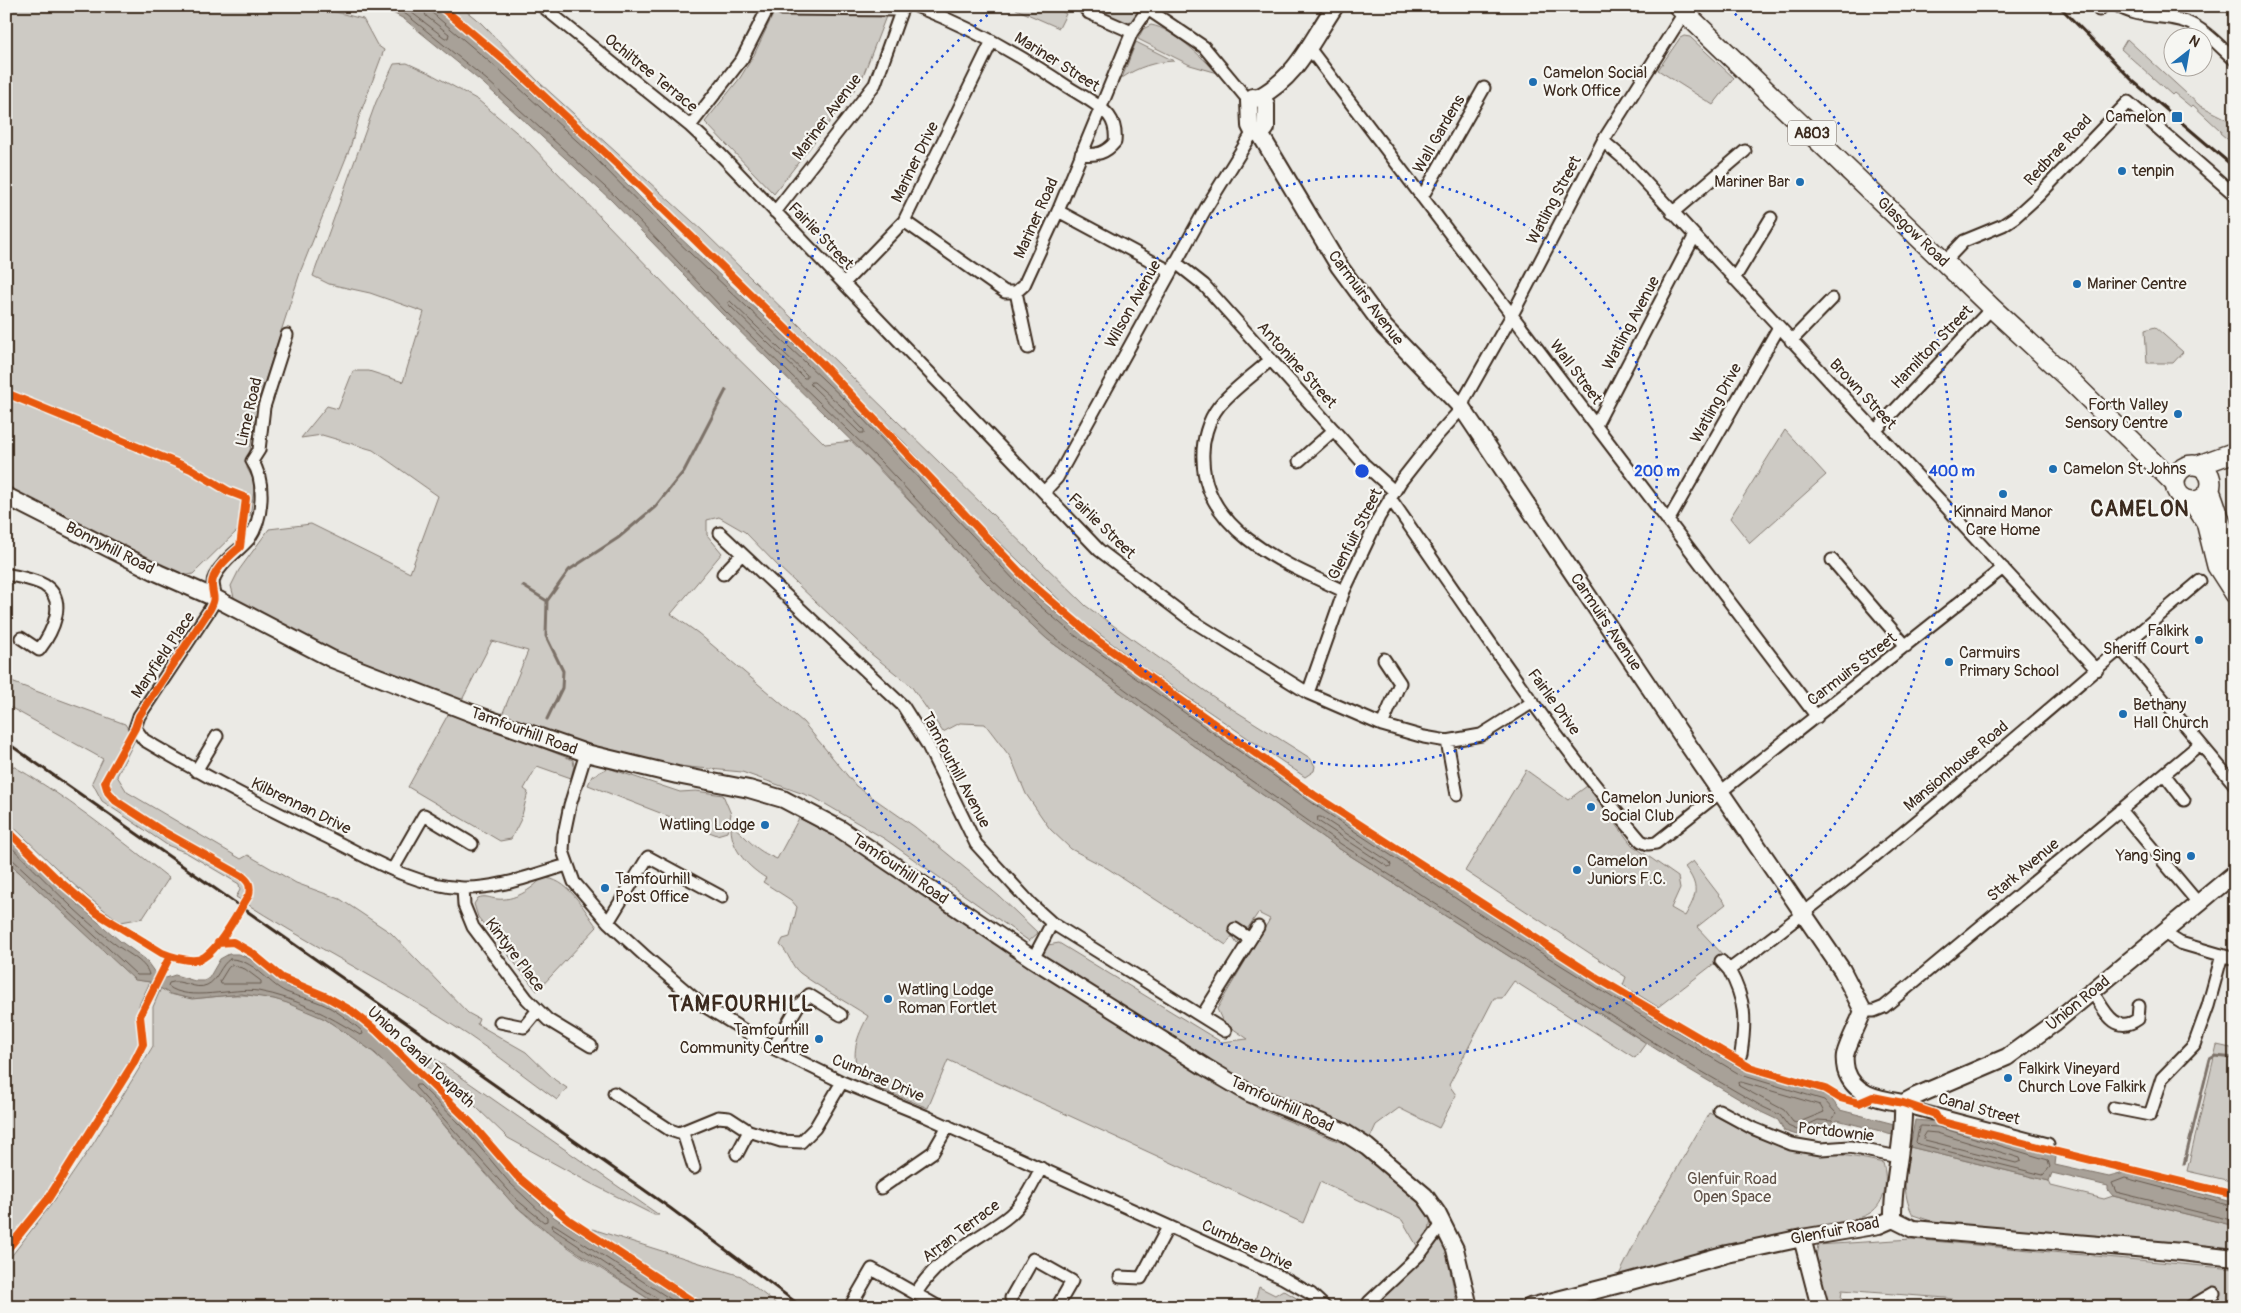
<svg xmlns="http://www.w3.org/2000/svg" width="2241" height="1313" viewBox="0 0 2241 1313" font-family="Pangolin,sans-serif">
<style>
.green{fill:#cdcac4;stroke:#847a71}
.water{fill:#a8a198;stroke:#7c7167}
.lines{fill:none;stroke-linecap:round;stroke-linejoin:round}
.shore{stroke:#675a4f;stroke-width:1}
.stream{stroke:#7c7167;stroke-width:3}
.street-casing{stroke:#3b2a1e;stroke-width:15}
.secondary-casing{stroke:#3b2a1e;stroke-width:20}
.primary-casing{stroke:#3b2a1e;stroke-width:22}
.street{stroke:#f6f6f2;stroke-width:11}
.secondary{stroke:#f6f6f2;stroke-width:16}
.primary{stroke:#f6f6f2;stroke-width:19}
.rail{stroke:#3b2a1e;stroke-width:3}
.cycleway-casing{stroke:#f6f6f2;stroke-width:11}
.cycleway{stroke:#e8590c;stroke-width:8}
.ring{fill:none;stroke:#1d4ed8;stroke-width:2.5;stroke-dasharray:2.5 5}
.poi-dot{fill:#1f6fb2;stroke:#f6f6f2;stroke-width:2}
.labels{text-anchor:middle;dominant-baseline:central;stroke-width:4.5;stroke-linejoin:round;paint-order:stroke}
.shield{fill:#f6f6f2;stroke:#73675e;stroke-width:1}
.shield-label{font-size:15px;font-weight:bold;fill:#3b2a1e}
.street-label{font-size:16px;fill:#3b2a1e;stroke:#f6f6f2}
.poi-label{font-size:16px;fill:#3b2a1e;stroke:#f6f6f2;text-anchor:start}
.park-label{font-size:16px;fill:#605248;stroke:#f6f6f2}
.district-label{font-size:21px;font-weight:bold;letter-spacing:1px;fill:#3b2a1e;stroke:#f6f6f2}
.centre{fill:#1d4ed8;stroke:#f6f6f2;stroke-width:2.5}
.ring-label{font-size:15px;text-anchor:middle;font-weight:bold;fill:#1d4ed8;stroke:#f6f6f2;stroke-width:4.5;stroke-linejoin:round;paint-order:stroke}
</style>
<rect width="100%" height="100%" fill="#ebeae5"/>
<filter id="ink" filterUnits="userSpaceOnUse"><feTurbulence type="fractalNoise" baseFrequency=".02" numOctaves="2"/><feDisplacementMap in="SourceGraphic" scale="10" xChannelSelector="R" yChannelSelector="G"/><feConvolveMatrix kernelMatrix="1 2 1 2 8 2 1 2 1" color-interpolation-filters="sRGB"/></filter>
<g filter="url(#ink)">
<!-- green -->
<path class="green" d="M6 6H312L363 19 377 45 384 50 359 117 350 148 301 270 259 399 247 468 254 481V490L250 516 242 510 241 527 193 574 179 577 6 488Z
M445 6H460L481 23 541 84 703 231 1086 606 1218 700 1310 758 1315 766 1314 771 1305 777 1142 666 1078 618 964 508 904 442 597 139 475 29Z
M777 6H890L861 81 774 194 705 122 740 78 754 55Z
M1018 6H1052L1066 14 1059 28 1016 9Z
M1088 6H1134C1138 12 1137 16 1134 22L1124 25Z
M1151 25C1174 29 1201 57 1218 73L1190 65 1138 39 1143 29Z
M1684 36 1690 37 1734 78 1713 105 1658 70 1680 38Z
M2127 39 2199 105 2225 118 2235 128V150L2232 147V143L2220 133 2221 131 2193 105 2191 107 2174 93 2172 95 2121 49Z
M1136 42 1174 61C1154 62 1138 67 1122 78Z
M407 63 431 74 478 100 528 142 708 329 825 444 852 441 987 583 1047 639 1195 747 1338 848 1646 1043 1635 1058 1514 981 1502 998H1494L1449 1085 1456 1095 1439 1128 1399 1108 1376 1125 1370 1138 1345 1125 1250 1087 1051 965 1043 954 1048 945 1059 943 1221 1042 1248 1039 1223 1022 1217 1009 1270 919 1258 913 1237 944 1232 936 1226 945 1107 868 1071 849 1050 829 1026 794 1011 758 985 724 960 723 943 732 911 686 870 653 778 566 745 532 719 517 707 520V535L722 553 671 614 698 633 803 722 856 786 915 827 999 896 1038 933 1029 941 885 839 815 798 742 772 656 764 601 750 502 715 528 651 492 641 462 700C386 672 305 645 235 601L231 586 239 570 269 529 311 524 410 573 438 496 373 450 322 435 301 438 327 406 338 409 353 371H369L403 382 424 312 370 293 329 284 313 276 376 102 394 64Z
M2155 327 2183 352 2173 363H2147L2145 330Z
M1785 430 1826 475 1750 543 1730 518Z
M6 680 125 724 135 740 117 776 127 792 241 859 248 855 296 883 340 899 391 933 468 1013 479 1019 477 1024 526 1052 555 1080 567 1088 557 1100C528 1079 498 1055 468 1035 393 985 311 946 236 897L240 890 239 884 187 853 167 845 102 801 92 782 103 759 6 705Z
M450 711 573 760 574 766 571 778 537 766 524 789 528 792 521 819 511 839 500 841 408 787Z
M6 762C64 794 117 837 169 878L143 918 121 922C79 894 43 854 6 820Z
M608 768 680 792 696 791 723 795 731 814 727 832 717 835 588 785 592 776Z
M1526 770 1568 800 1587 786 1632 845 1678 877 1680 888 1671 908 1685 916C1697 895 1700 887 1685 867L1693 861 1726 904 1697 927 1724 956 1658 1007 1623 985 1626 977 1465 871Z
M799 818 852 846 1005 951 1152 1044 1259 1109 1355 1148 1404 1182 1425 1204 1431 1219 1428 1236 1420 1251 1402 1220 1320 1182 1303 1223 948 1060 928 1108 876 1087 859 1077C851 1052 856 1039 868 1016 845 1001 820 988 800 973 791 966 789 953 780 945L783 939 790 937 797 907 791 900 763 882 766 878C748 867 732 850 731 829L734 827C752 842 753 849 777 859Z
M6 860 135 979 150 982 139 1005 137 1024 139 1042 126 1067 83 1138 44 1197 6 1243Z
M542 878C568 877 583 909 597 927L537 991 478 917 474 904 478 898C485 895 489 898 497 899 514 901 531 890 542 878Z
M161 988C189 1006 212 994 242 995 271 995 303 1006 328 1021 344 1031 360 1041 374 1053 426 1097 465 1155 513 1203 552 1242 614 1276 661 1307H6V1263L54 1201 93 1144 153 1046V1007Z
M405 1038 659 1215H654L590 1183 508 1138 475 1106 408 1050Z
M2217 1045 2235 1049V1182L2187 1171Z
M1709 1113C1732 1124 1755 1139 1780 1145 1814 1153 1849 1154 1883 1163 1888 1180 1886 1203 1870 1213 1863 1218 1852 1219 1844 1222L1619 1275 1643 1227Z
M1910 1147 2049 1181 2051 1186 2104 1199 2113 1196 2235 1226V1251L1931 1221 1913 1215C1901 1192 1905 1172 1910 1147Z
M586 1227 741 1276 780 1307H706Z
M1438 1237 1445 1248 1458 1307H1369Z
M1911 1239 2235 1269V1307H1988L1946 1298 1842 1290 1840 1307H1823C1819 1286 1813 1266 1818 1245Z
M1259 1287 1275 1295 1283 1290 1311 1307H1253Z"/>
<!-- water -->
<path class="water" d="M380 6H432L507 70 592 148 674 232 848 396 1036 596 1076 630 1323 804 1490 915 1657 1020 1743 1070 1829 1096 1840 1110 1894 1124 1892 1134 1837 1120 1835 1128 1819 1125 1797 1135 1784 1131 1778 1120 1761 1112 1678 1063 1338 848 1195 747 1047 639 987 583 877 466 722 314 611 200 484 84 404 19Z
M6 835 76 903 120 941 145 959 155 973 166 978 175 975 195 981H204L209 978 220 959 229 954H239L250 959 288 987 323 998 351 1015 377 1036 444 1100 467 1125 513 1179 554 1217 692 1307H661L556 1238 513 1204 432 1111 375 1053 325 1019 287 1003 274 999 241 994 192 999 170 994 150 982 135 980 6 860Z
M1915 1120 1939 1122 2056 1157 2055 1165 2109 1177 2124 1173 2235 1203V1226L2113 1196 2108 1190V1186L2052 1173 2049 1181 1910 1147Z"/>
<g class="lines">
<!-- shore -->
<path class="shore" d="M391 6 407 15 487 80 615 196 725 311 881 462 991 579 1051 635 1198 743 1341 844 1680 1059 1763 1107 1780 1115 1788 1126 1797 1130 1818 1120 1832 1121 1836 1113 1824 1100 1741 1075 1655 1024 1487 919 1321 809 1073 634 1033 600 845 400 671 235 589 152 504 74 431 12 429 6
M403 6 445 38H448L449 34 426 16 423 6
M730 301 807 375V378H804L730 306 728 303Z
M811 382H814L840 405 864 430V433H860L811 385Z
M1318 817H1321L1390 862 1391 866 1388 867 1318 821Z
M6 842C43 877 78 917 119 947 129 954 147 963 149 975H137L12 859 6 857
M230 959C254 959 267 983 286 992 297 997 309 998 320 1003 335 1009 350 1021 362 1031L363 1034 360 1035C327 1015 297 998 258 991 233 987 189 1003 168 986L169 983C182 978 195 991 207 985 218 980 220 965 230 959Z
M232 965 245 969 261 981V984H221L220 981 228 968Z
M1741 1082 1820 1105 1824 1112 1797 1123 1793 1122 1784 1110 1739 1086 1738 1083Z
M416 1085H420L464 1128 509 1182 547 1218V1221L544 1222 517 1200 416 1088Z
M1921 1126 1938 1127 2048 1160 2050 1167 2043 1175 1918 1144 1916 1142 1919 1128Z
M1926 1132 1937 1133 2020 1158 2021 1161 2016 1163 1925 1140 1923 1137Z
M2235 1207 2125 1178 2112 1183 2116 1192 2235 1221
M663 1307 660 1300 553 1229 552 1225H555L683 1307"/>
<!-- stream -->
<path class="stream" d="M523 586 547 601
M547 719 562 688 563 671 546 636 547 601 569 570 618 538 655 507 684 471 726 390
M2184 1164 2210 1059 2215 1056 2235 1058"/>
<defs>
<path id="street" d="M542 6 690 126 720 154 1099 550 1191 620 1308 693 1382 725 1424 737 1447 741 1481 735 1533 702
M776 6 783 9 902 10
M916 6C970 27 1020 55 1068 87 1082 96 1099 104 1109 116 1115 124 1116 132 1115 142 1106 153 1096 156 1081 154
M1083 6 1089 13 1132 32
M1143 6 1204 47 1249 101
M2118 6C2138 19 2164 14 2186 22 2205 29 2220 47 2235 60
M2099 10 2103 6
M1309 48 1817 717
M690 126 742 59 769 6
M1603 141 1623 158 2097 670
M1422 197 1484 88
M1058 211 1170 271
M775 212 875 84 903 6
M1672 213 1745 151
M904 221 1005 292H1016L1024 285 1058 211 1132 32 1150 6
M1175 262 1204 285 1364 464 1394 491
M1944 262 1964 241 2003 225 2015 217 2037 197 2128 102 2235 195
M1734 279 1771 218
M844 283 904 221 992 41
M1016 292 1028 348
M287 335 264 407 259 450 252 461C266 481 263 519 249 539 238 552 223 560 215 576 210 585 216 589 215 598 215 601 212 606 210 609L139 716 135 728 144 740C204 776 266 808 329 838 371 859 414 886 463 888 498 889 533 875 567 865
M1791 341 1832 299
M1270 360C1254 375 1233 389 1219 406 1208 420 1202 441 1203 459 1204 532 1287 565 1344 591
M1596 425 1694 237
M1875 431 1992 308
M1299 461 1334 430
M1044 492 1057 478 1206 208 1253 132
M1390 498C1471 614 1549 734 1641 841L1648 844 1656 843 2003 568
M1668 521 1779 327
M720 533 903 706 927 744 976 844 1031 904 1052 923 1225 1031
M1832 560 1906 646
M6 574C18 577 33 579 44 585 69 600 52 633 39 650L21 638
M723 574 742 554
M2121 649 2235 785
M1308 693 1344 591 1379 517 1401 481 1434 439 1462 408 1465 398 1512 315 1603 141 1684 13
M1382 725 1400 683 1384 659
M1447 741 1457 795
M586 753 570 805 564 834 563 851 574 882 608 922 646 957 701 1004 775 1049 842 1082 925 1116 1283 1278 1311 1294 1325 1307
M196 771 217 736
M2164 774 2184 800
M2120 810 2199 904
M393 869 424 815 472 844
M463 888 464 905 473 927 527 999 548 1020 591 1046
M608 922 648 857 722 897
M1235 929 1250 939
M2164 933 2180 943 2235 959
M1033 959 1052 923
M1721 961 1729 970C1892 849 2044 712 2200 581
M1729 970C1746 1001 1746 1020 1741 1054
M2092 991C2104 1009 2114 1036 2138 1019L2139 1006
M1863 1011H1874L1884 1007 2200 744
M1202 1016 1258 927
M500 1022 524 1027 537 1011
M773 1048 798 1006 809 995 841 1015
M614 1093 670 1130 679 1133 718 1117 729 1118 749 1131 781 1141 801 1142 815 1128 842 1082
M1903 1103 1915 1109 2048 1144
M2114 1108 2150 1115 2162 1078 2194 1045 2208 1006 2222 955
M1719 1110 1752 1128 1791 1144 1821 1149 1850 1147 1898 1157
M683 1133 694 1168
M737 1154 749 1131
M881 1188 933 1152 948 1126
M1120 1277 1141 1278 1168 1227
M916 1293C940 1255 971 1244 1005 1219 1022 1207 1032 1186 1041 1168
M1011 1298 1033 1259 1072 1281 1057 1307
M1369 1302 1420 1254 1443 1223
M850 1307 872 1269 939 1307
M2190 1307 2214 1293"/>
<path id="secondary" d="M1253 97 1264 100 1266 105V128L1260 134 1253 132 1250 126 1249 101Z
M1259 97C1298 76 1311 41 1335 6
M1260 134 1339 266 1384 327 1462 408 1678 730 1842 970 1863 1011C1858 1025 1849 1040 1845 1055 1844 1060 1845 1065 1846 1070 1854 1096 1880 1099 1903 1103
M6 496 158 573 215 598 332 659 474 714 586 753 677 775 749 789 783 799 840 829 1033 959 1205 1067 1249 1093 1342 1131 1367 1147 1425 1196 1437 1213 1455 1249 1469 1307
M1903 1103 1916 1096 2007 1057 2054 1023 2235 873
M1893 1219C1892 1180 1905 1141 1903 1103
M1802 1238 1820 1307
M1530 1307 1620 1284 1727 1254 1802 1238 1879 1225 1893 1219 1913 1229 2182 1252 2235 1258"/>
<path id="primary" d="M1678 6 1992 308 2070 380 2175 484
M2175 483a18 18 0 1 1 36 0a18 18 0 1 1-36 0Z
M2199 465 2235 452
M2210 491C2220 514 2223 539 2235 561
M2192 501 2206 522 2217 566 2235 594"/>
</defs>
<!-- street casing -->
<use href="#street" class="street-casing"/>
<!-- secondary casing -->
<use href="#secondary" class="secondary-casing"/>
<!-- primary casing -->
<use href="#primary" class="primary-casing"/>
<!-- street -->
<use href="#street" class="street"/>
<!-- secondary -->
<use href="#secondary" class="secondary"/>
<!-- primary -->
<use href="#primary" class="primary"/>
<!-- rail -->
<path class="rail" d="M2059 6 2134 82 2235 168
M6 742 670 1208 802 1307"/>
<defs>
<path id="cycleway" d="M440 6 518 72 618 165 820 362 1028 581 1098 641 1314 795 1599 979 1749 1067 1825 1089 1840 1098 1859 1103 1873 1097 1903 1103 1935 1114 1939 1121 2058 1152 2235 1195
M6 393 191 469 228 491 246 498 240 547C230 556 211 571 212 586 213 598 216 597 210 609L139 716 135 728 105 782 108 792 116 801 162 831 242 876C249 882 251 885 249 895 239 910 215 959 196 960 187 961 171 957 162 953L97 913 57 879 6 829
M218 943 233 942 252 953 282 978 327 997 352 1011 377 1031 471 1123 517 1176 569 1220 701 1307
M6 1251 48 1199 133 1064 143 1044 140 1016 170 956"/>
</defs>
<!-- cycleway casing -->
<use href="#cycleway" class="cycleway-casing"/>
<!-- cycleway -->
<use href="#cycleway" class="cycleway"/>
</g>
</g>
<!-- distance rings -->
<g class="ring">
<circle cx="1362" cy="471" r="295"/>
<path d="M1729 9A590 590 0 1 1 995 9"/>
</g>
<!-- markers -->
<g class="poi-dot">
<circle cx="1533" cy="82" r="5"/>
<rect x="2171" y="111" width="12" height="12" rx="2.5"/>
<circle cx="2122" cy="171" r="5"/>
<circle cx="1800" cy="182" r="5"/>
<circle cx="2077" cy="284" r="5"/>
<circle cx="2178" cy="414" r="5"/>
<circle cx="2053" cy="469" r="5"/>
<circle cx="2003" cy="494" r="5"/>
<circle cx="2199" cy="640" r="5"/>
<circle cx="1949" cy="662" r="5"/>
<circle cx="2123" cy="714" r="5"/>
<circle cx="1591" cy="807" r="5"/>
<circle cx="765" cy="825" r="5"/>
<circle cx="2191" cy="856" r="5"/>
<circle cx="1577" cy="870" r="5"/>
<circle cx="605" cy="888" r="5"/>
<circle cx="888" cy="999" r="5"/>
<circle cx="819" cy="1039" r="5"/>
<circle cx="2008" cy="1078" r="5"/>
</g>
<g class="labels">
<!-- shield labels -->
<rect class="shield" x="1788" y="120.5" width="48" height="25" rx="4"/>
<g class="shield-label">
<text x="1812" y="133">A803</text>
</g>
<!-- street labels -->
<g class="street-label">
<text transform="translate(1057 62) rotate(32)">Mariner Street</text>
<text transform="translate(651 73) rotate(39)">Ochiltree Terrace</text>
<text transform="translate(827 117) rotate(-53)">Mariner Avenue</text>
<text transform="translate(1439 134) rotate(-60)">Wall Gardens</text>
<text transform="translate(2058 150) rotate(-47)">Redbrae Road</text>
<text transform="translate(915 162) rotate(-64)">Mariner Drive</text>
<text transform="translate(1554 200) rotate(-62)">Watling Street</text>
<text transform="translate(1036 218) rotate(-66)">Mariner Road</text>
<text transform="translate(1913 232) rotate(44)">Glasgow Road</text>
<text transform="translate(821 236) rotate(46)">Fairlie Street</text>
<text transform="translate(1366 298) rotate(53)">Carmuirs Avenue</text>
<text transform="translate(1133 304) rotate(-61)">Wilson Avenue</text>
<text transform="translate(1631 323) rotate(-62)">Watling Avenue</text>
<text transform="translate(1932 347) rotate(-46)">Hamilton Street</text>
<text transform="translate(1297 365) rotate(48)">Antonine Street</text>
<text transform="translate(1576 372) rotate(53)">Wall Street</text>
<text transform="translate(1863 394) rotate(47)">Brown Street</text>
<text transform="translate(1716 403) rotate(-61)">Watling Drive</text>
<text transform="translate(249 412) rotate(-77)">Lime Road</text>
<text transform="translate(1102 526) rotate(44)">Fairlie Street</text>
<text transform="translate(1355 534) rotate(-63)">Glenfuir Street</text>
<text transform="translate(110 548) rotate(27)">Bonnyhill Road</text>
<text transform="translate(1606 622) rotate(56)">Carmuirs Avenue</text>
<text transform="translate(163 655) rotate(-56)">Maryfield Place</text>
<text transform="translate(1852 669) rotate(-38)">Carmuirs Street</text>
<text transform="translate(1554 702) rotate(54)">Fairlie Drive</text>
<text transform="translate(524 731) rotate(20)">Tamfourhill Road</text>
<text transform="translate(1956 766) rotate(-40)">Mansionhouse Road</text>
<text transform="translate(956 770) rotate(62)">Tamfourhill Avenue</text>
<text transform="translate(301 806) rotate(26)">Kilbrennan Drive</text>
<text transform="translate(900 869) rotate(34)">Tamfourhill Road</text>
<text transform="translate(2023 870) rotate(-40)">Stark Avenue</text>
<text transform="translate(515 955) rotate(53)">Kintyre Place</text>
<text transform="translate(2078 1003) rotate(-39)">Union Road</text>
<text transform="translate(421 1057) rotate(43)">Union Canal Towpath</text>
<text transform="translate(878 1078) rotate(23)">Cumbrae Drive</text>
<text transform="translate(1282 1104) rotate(25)">Tamfourhill Road</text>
<text transform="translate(1979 1109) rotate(15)">Canal Street</text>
<text transform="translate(1836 1132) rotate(6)">Portdownie</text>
<text transform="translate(961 1231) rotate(-37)">Arran Terrace</text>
<text transform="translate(1835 1231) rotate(-11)">Glenfuir Road</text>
<text transform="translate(1247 1245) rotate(25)">Cumbrae Drive</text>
</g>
<!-- poi labels -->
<g class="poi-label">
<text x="1543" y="73">Camelon Social<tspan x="1543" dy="18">Work Office</tspan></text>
<text x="2166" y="117" text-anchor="end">Camelon</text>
<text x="2132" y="171">tenpin</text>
<text x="1790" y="182" text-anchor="end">Mariner Bar</text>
<text x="2087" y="284">Mariner Centre</text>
<text x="2168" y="405" text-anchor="end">Forth Valley<tspan x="2168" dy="18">Sensory Centre</tspan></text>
<text x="2063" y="469">Camelon St Johns</text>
<text x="2003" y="512" text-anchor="middle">Kinnaird Manor<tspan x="2003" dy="18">Care Home</tspan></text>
<text x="2189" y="631" text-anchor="end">Falkirk<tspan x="2189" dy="18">Sheriff Court</tspan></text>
<text x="1959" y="653">Carmuirs<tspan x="1959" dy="18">Primary School</tspan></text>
<text x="2133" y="705">Bethany<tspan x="2133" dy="18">Hall Church</tspan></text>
<text x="1601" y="798">Camelon Juniors<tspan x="1601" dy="18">Social Club</tspan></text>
<text x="755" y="825" text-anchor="end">Watling Lodge</text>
<text x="2181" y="856" text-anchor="end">Yang Sing</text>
<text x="1587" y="861">Camelon<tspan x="1587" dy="18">Juniors F.C.</tspan></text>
<text x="615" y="879">Tamfourhill<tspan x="615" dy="18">Post Office</tspan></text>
<text x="898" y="990">Watling Lodge<tspan x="898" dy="18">Roman Fortlet</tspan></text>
<text x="809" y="1030" text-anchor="end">Tamfourhill<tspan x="809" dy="18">Community Centre</tspan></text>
<text x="2018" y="1069">Falkirk Vineyard<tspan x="2018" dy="18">Church Love Falkirk</tspan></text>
</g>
<!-- park labels -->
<g class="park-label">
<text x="1732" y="1179">Glenfuir Road<tspan x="1732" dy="18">Open Space</tspan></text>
</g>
<!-- district labels -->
<g class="district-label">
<text x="2140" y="509">CAMELON</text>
<text x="741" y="1004">TAMFOURHILL</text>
</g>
</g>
<circle cx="1362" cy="471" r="8" class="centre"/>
<g class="ring-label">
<text x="1657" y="476">200 m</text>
<text x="1952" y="476">400 m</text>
</g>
<!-- margin -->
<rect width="2241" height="1313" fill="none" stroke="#f6f6f2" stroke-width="25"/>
<rect x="12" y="12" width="2216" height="1288" fill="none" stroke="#3b2a1e" stroke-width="2" filter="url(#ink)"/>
<!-- north arrow -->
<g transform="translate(2188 52) rotate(31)"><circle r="24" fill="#f6f6f2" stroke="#aba49d"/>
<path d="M0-4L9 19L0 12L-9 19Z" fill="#1f6fb2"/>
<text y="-8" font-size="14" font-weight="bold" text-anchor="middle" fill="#3b2a1e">N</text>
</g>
</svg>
